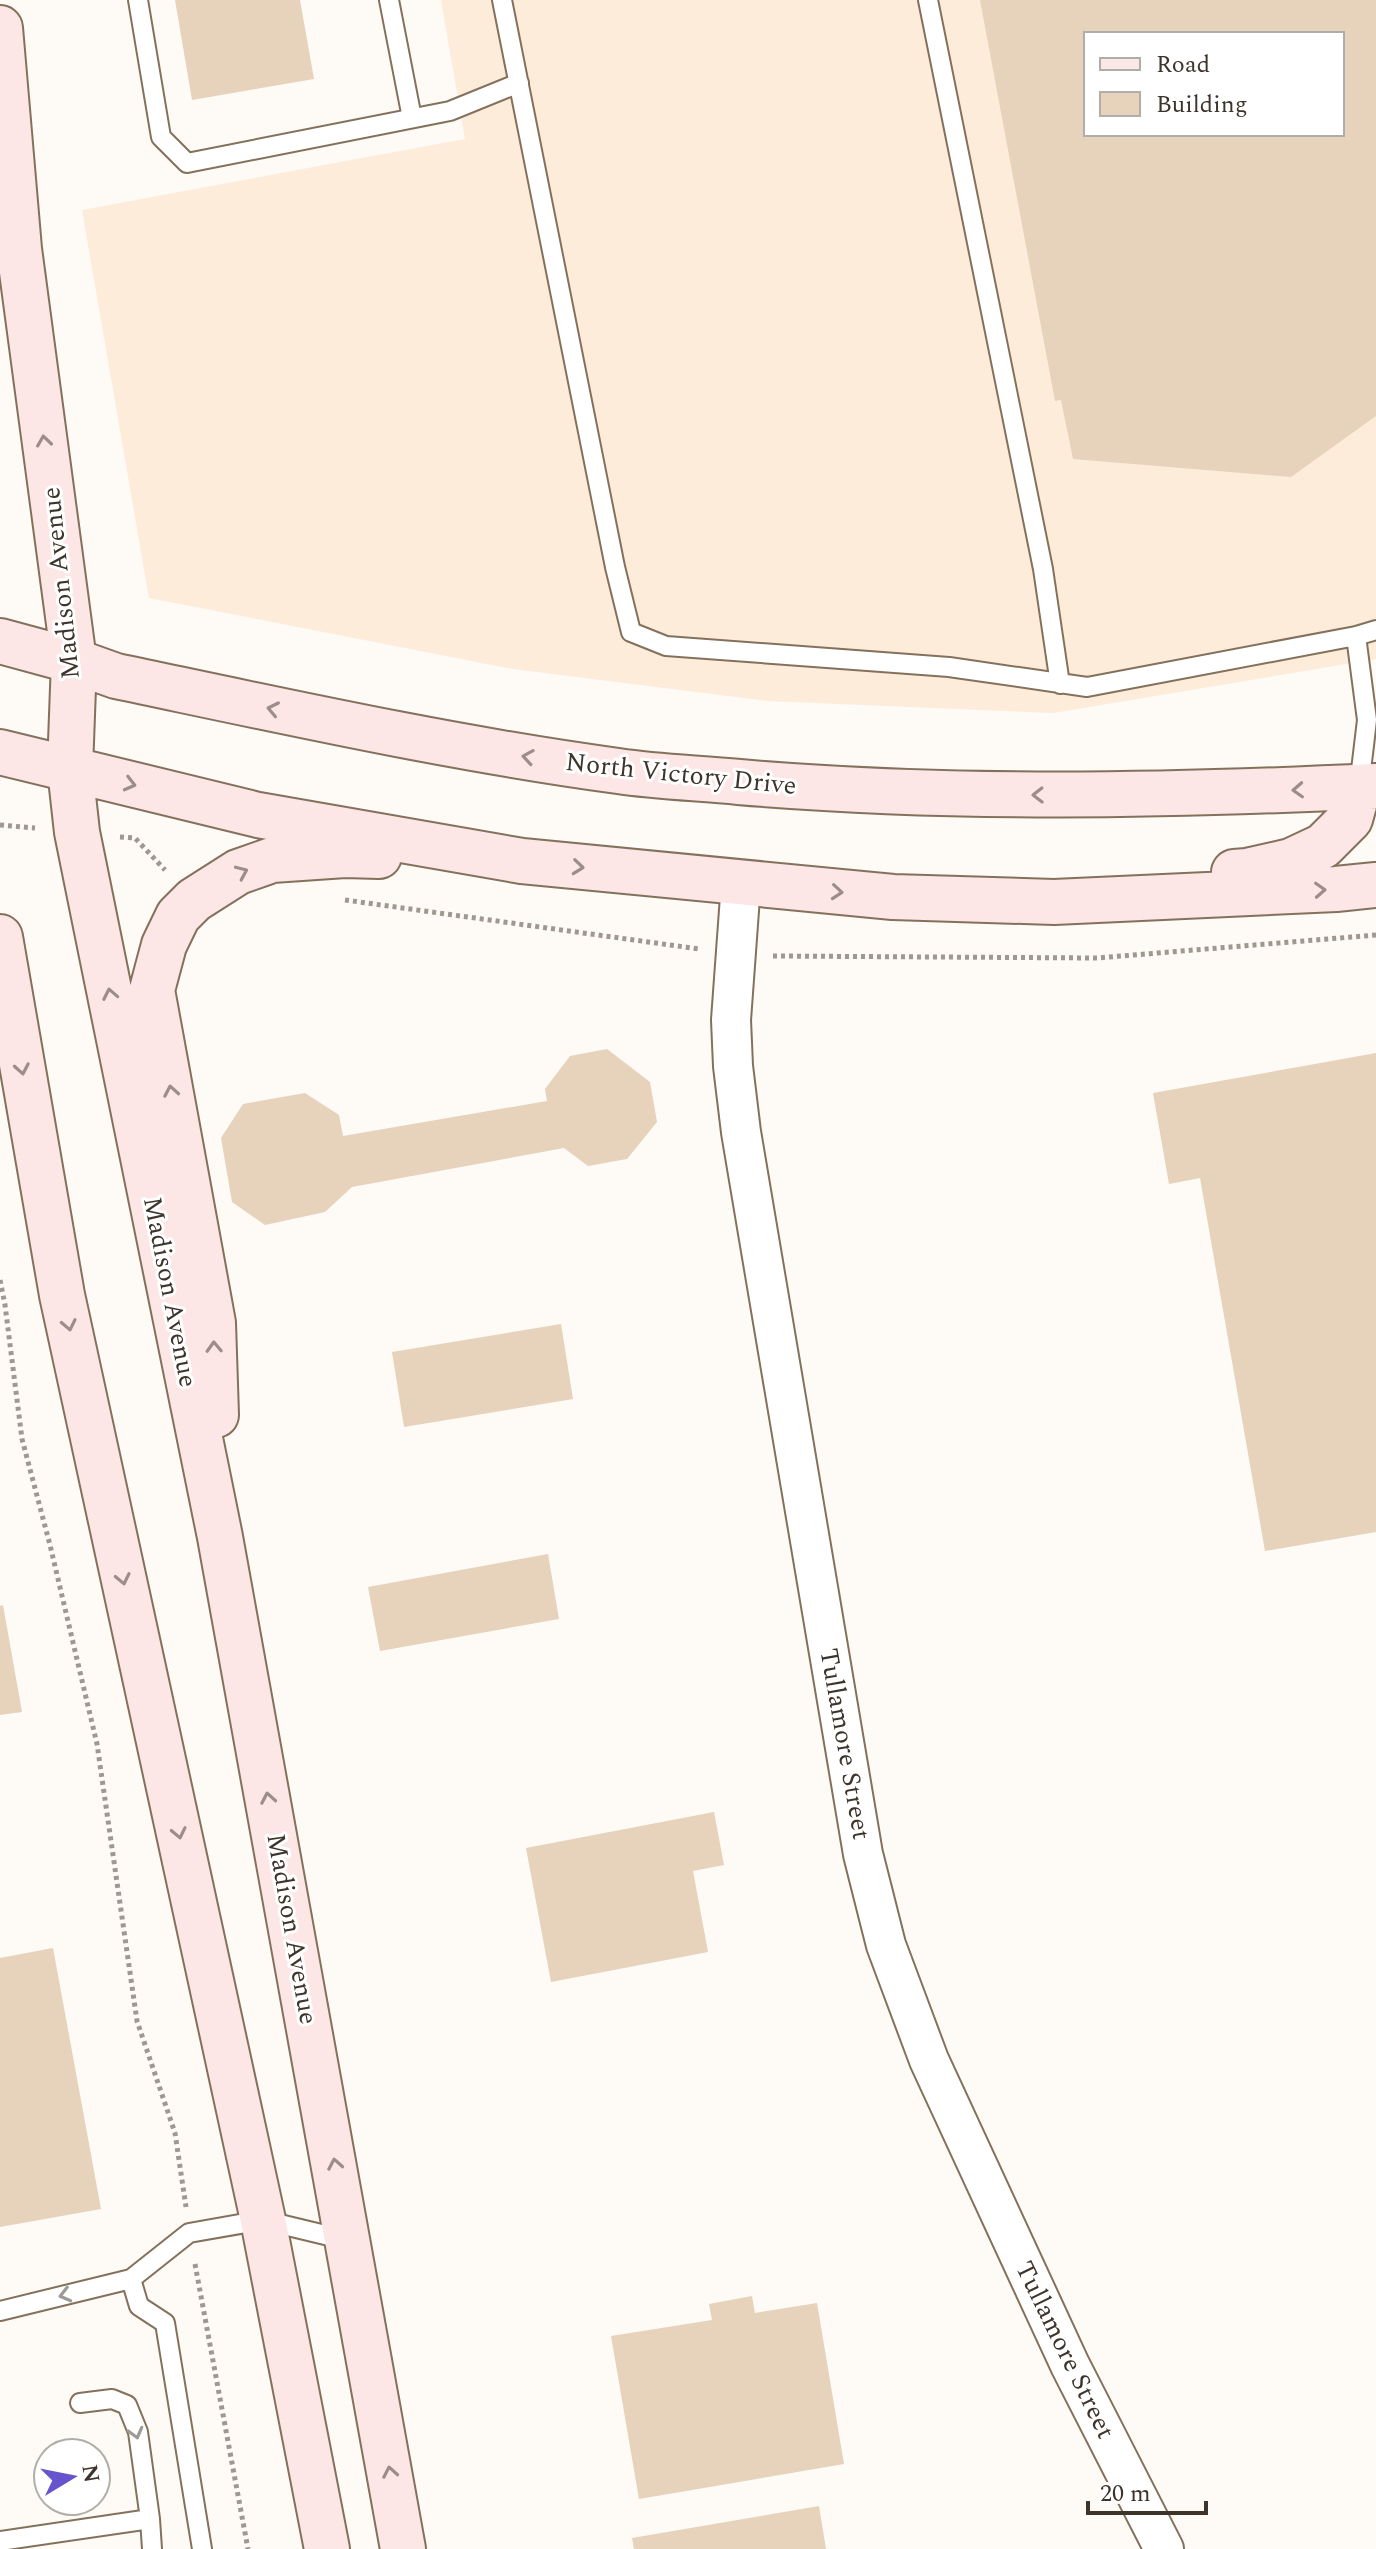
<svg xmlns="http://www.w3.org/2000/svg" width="1376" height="2549" viewBox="0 0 1376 2549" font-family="Spectral,serif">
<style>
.built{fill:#fdecda;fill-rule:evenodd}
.building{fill:#e7d2bb;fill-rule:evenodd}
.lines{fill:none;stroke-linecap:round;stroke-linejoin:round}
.lane-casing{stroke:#84715c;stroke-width:22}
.street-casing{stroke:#84715c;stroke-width:42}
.secondary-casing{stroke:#84715c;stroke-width:48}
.path{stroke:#9f9891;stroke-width:5;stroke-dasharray:4 4;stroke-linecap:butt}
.lane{stroke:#fff;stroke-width:18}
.street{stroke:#fff;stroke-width:38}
.secondary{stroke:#fce6e6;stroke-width:44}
.oneway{stroke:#9c8d88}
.oneway2{stroke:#9e9a95}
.labels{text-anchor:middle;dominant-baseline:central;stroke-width:6;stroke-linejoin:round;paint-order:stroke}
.street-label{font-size:26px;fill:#3d342b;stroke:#fff}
</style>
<rect width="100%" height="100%" fill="#fefaf5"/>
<!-- built -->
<path class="built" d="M441 0H1376V659L1053 713 768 701 513 669 149 598 82 210 465 139ZM1086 34H1342V134H1086Z"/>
<!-- building -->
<path class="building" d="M175 0H300L314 79 192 100Z
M980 0H1376V416L1291 477 1073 459 1061 400 1055 401ZM1086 34H1342V134H1086Z
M607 1049 650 1082 657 1122 627 1159 588 1166 564 1148 352 1187 325 1212 265 1225 232 1202 221 1138 243 1104 305 1093 339 1115 343 1136 547 1101 545 1089 570 1056Z
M1376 1053V1532L1265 1551 1200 1178 1169 1184 1153 1093Z
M561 1324 573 1399 404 1427 392 1352Z
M548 1554 559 1619 380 1651 368 1587Z
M3 1605 22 1712 0 1715V1606Z
M714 1812 724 1865 693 1871 708 1952 551 1982 526 1848Z
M53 1948 101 2209 0 2227V1958Z
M752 2296 755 2313 817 2303 844 2464 639 2499 611 2336 712 2320 709 2304Z
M819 2506 826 2549H634L632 2538Z"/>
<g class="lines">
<defs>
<path id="lane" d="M138 0 161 137 187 163 450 111 519 83
M389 0 412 118
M502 0 615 567 631 632 666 646 949 667 1087 687 1356 636 1376 630
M928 0 1043 569 1060 684
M1356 636 1367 720 1359 787
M131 2279 139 2306 165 2323 202 2549
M0 2311 131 2279 189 2233 263 2220 346 2240
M80 2403 112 2399 127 2405 138 2432 150 2519
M0 2541 150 2519 152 2549"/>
<path id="street" d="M741 883 731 1020 733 1066 741 1132 863 1854 886 1945 929 2060 1070 2365 1164 2549"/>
<path id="secondary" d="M0 28 19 249 74 661 70 769 77 832 220 1537 403 2549
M0 641 74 661 116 676C283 711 449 748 618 771 658 777 698 778 739 782 951 800 1164 796 1376 786
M0 752 258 815 522 861 893 897 1054 902 1336 889 1376 885
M1234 872 1247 871 1291 861 1323 846 1350 819 1359 787
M0 937 62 1295 263 2220 327 2549
M216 1415 213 1323 152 990 164 945 178 916 194 900 238 872 272 860 345 855 379 856"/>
</defs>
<!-- lane casing -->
<use href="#lane" class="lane-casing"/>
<!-- street casing -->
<use href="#street" class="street-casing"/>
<!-- secondary casing -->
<use href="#secondary" class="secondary-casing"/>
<!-- path -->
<path class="path" d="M0 825 35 828
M120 837 135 838 165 870
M345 900 699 949
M773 956 1097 958 1376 935
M0 1280 5 1305 22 1439 50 1545 97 1744 137 2021 175 2133 186 2207
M195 2264 248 2549"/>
<!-- lane -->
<use href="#lane" class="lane"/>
<!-- street -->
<use href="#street" class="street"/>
<!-- secondary -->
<use href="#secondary" class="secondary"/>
</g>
<!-- one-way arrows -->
<defs><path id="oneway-chevron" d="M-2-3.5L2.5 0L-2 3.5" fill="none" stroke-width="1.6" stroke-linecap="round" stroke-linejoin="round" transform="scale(2)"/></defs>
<g class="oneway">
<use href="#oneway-chevron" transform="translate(44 441) rotate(-98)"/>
<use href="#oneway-chevron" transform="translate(273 709) rotate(-168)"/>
<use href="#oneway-chevron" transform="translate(528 757) rotate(-171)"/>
<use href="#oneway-chevron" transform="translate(130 784) rotate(14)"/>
<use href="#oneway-chevron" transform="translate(1298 790) rotate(177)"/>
<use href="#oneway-chevron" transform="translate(1038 795) rotate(179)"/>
<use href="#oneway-chevron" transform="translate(578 867) rotate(6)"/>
<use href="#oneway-chevron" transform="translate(242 872) rotate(-24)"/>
<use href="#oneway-chevron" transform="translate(1320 890) rotate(-3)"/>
<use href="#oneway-chevron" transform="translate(837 892) rotate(5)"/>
<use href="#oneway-chevron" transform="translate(110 994) rotate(-101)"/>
<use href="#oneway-chevron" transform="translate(22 1069) rotate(80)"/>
<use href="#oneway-chevron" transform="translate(171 1091) rotate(-100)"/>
<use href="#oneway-chevron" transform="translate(69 1325) rotate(78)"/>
<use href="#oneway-chevron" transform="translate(214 1347) rotate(-92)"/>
<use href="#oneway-chevron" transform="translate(123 1579) rotate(78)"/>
<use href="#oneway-chevron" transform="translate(268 1798) rotate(-100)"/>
<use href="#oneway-chevron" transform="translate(179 1833) rotate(78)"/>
<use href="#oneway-chevron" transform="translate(335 2164) rotate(-100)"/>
<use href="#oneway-chevron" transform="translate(390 2472) rotate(-100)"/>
</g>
<g class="oneway2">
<use href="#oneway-chevron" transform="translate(65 2295) rotate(166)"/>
<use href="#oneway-chevron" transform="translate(136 2433) rotate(75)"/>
</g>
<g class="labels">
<!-- street labels -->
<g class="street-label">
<text transform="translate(61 583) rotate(-96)">Madison Avenue</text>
<text transform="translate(681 774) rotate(6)">North Victory Drive</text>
<text transform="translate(170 1292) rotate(79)">Madison Avenue</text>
<text transform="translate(845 1744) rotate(80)">Tullamore Street</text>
<text transform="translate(292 1929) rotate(80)">Madison Avenue</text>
<text transform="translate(1065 2350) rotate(64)">Tullamore Street</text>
</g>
</g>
<!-- legend -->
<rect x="1084" y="32" width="260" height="104" fill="#ffffff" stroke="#b1aeaa" stroke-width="2"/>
<rect x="1100" y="58" width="40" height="12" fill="#fce6e6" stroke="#b1aeaa" stroke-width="2"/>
<text x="1156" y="72" font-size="24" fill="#3d342b">Road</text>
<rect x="1100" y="92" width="40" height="24" fill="#e7d2bb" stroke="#b1aeaa" stroke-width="2"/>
<text x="1156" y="112" font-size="24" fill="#3d342b">Building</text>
<!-- north arrow -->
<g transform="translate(72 2477) rotate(80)"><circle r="38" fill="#ffffff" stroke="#b1aeaa" stroke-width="2"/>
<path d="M0-6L14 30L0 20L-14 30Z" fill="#6654ce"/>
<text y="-12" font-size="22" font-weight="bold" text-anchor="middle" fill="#3d342b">N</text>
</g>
<!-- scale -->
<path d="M1088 2501v12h118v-12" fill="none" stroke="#3d342b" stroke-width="4"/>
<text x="1100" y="2501" font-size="24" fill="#3d342b" stroke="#ffffff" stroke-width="6" paint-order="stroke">20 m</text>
</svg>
